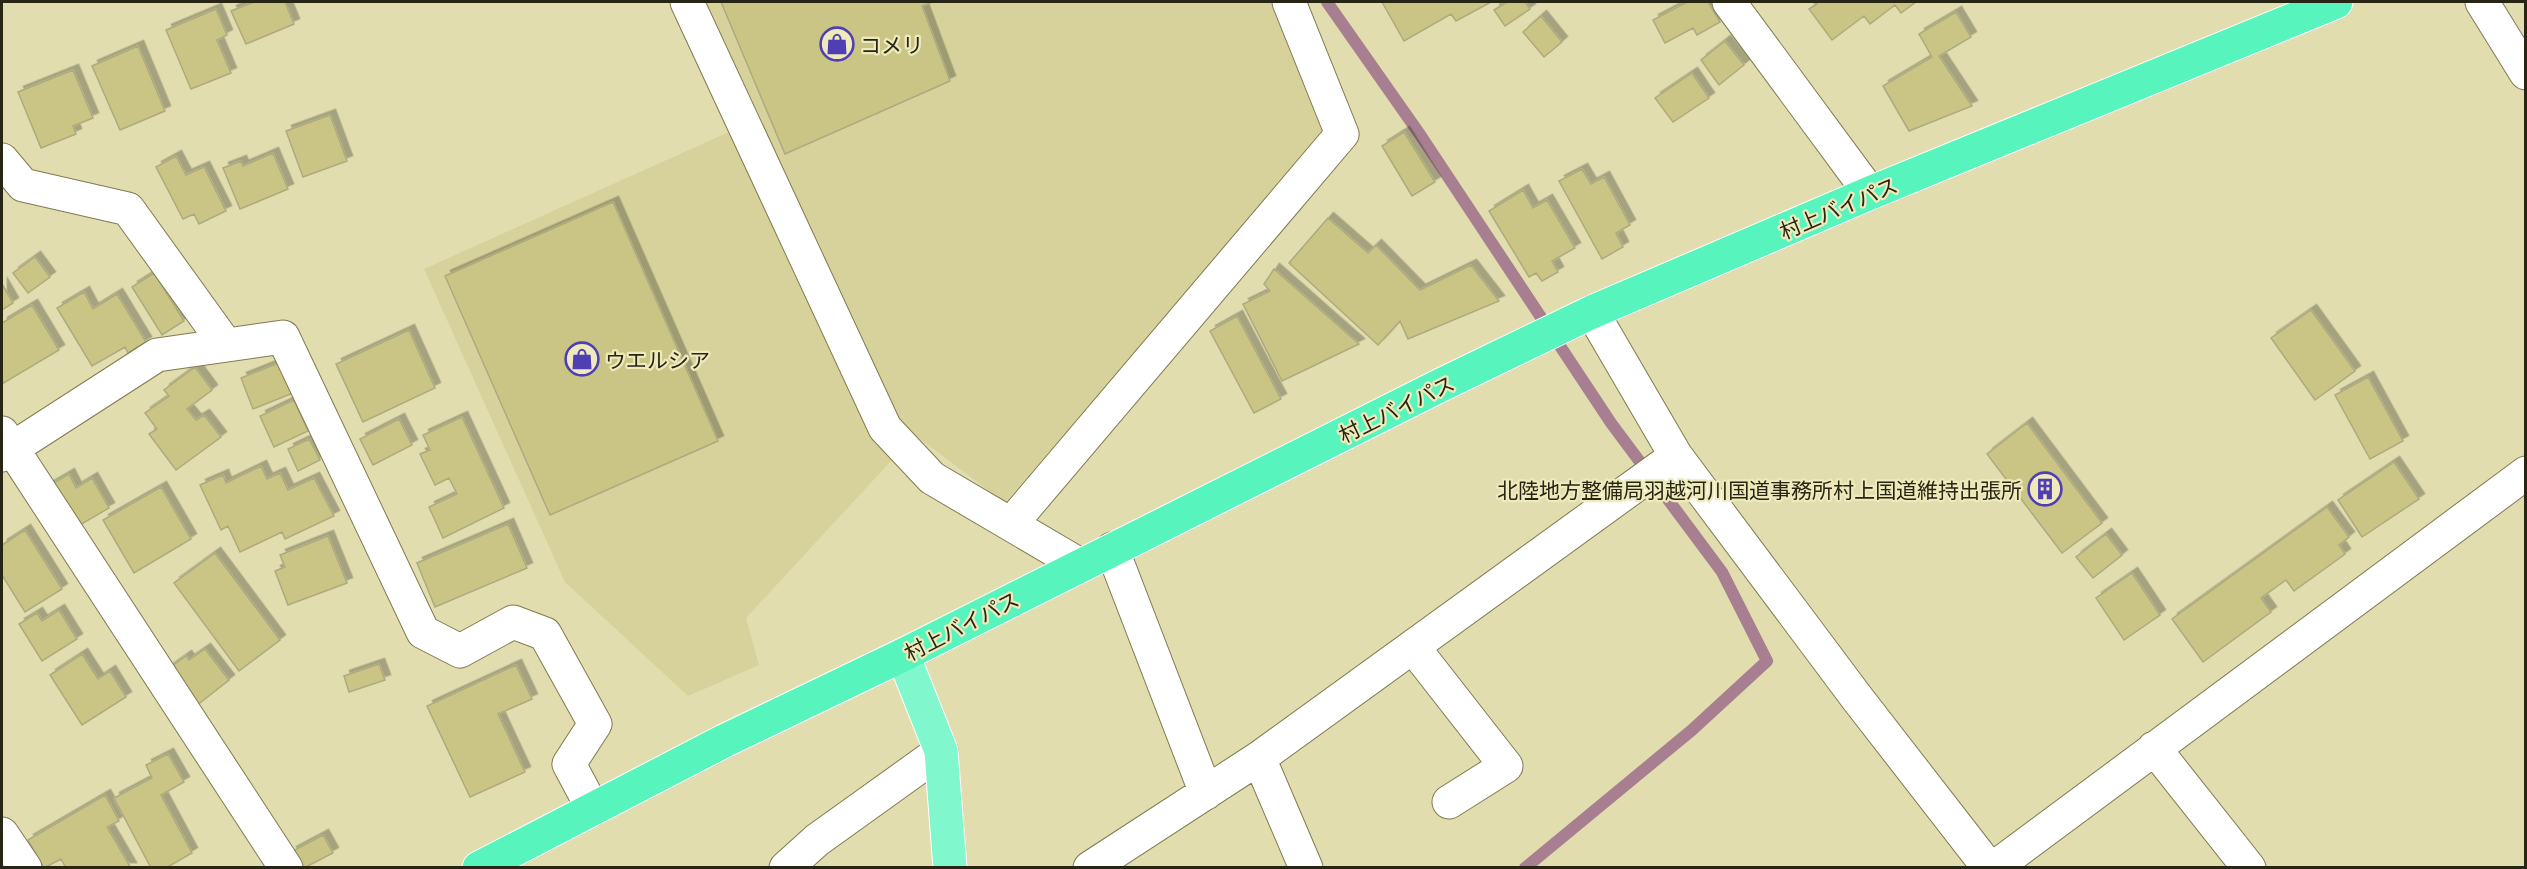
<svg xmlns="http://www.w3.org/2000/svg" width="2527" height="869" viewBox="0 0 2527 869" font-family="'Playfair Display','Noto Sans JP',serif">
<style>
.built{fill:#d7d29c}
.lines{fill:none;stroke-linecap:round;stroke-linejoin:round}
.stream{stroke:#a87e91;stroke-width:12}
.building{fill:#cbc585;stroke:#aeaa7e;stroke-width:1.5;filter:url(#shadow)}
.minor-casing{stroke:#7f7b50;stroke-width:35}
.primary-casing{stroke:#fff;stroke-width:35}
.trunk-casing{stroke:#fff;stroke-width:35}
.minor{stroke:#fff;stroke-width:33}
.primary{stroke:#81f7ce;stroke-width:33}
.trunk{stroke:#57f4be;stroke-width:33}
.labels{text-anchor:middle;dominant-baseline:central;stroke-width:4.5;stroke-linejoin:round;paint-order:stroke}
.poi-label{font-size:21px;fill:#272513;stroke:#eeeabc;text-anchor:start}
.street-label{font-size:21px;fill:#272513;stroke:#eeeabc}
</style>
<defs>
<filter id="shadow"><feDropShadow dx="5.5" dy="-5.5" stdDeviation="0" flood-color="#0004"/></filter>
</defs>
<rect width="100%" height="100%" fill="#e1ddaf"/>
<!-- built -->
<path class="built" d="M696 2H1271L1328 127 1005 503 915 435 746 618 759 665 688 696 565 582 424 269 751 122Z"/>
<g class="lines">
<!-- stream -->
<path class="stream" d="M1327 2 1421 136 1611 423 1722 572 1767 661 1692 730 1525 868"/>
</g>
<!-- building -->
<path class="building" d="M254 2H285L294 24 246 44 231 11Z
M721 2H932L922 6 950 81 785 154Z
M1382 2H1491L1456 21 1451 14 1404 41Z
M1507 2H1525L1530 9 1505 26 1494 10Z
M1687 2H1708L1720 22 1697 35 1693 28 1665 43 1653 20Z
M1815 2H1916L1901 13 1895 5 1870 24 1864 16 1832 40 1809 9 1817 4Z
M216 9 227 35 217 40 231 73 191 89 166 30Z
M1956 12 1971 37 1939 56 1972 106 1909 131 1883 86 1932 57 1919 34Z
M1541 16 1562 42 1544 57 1523 32Z
M1725 41 1744 65 1719 85 1701 60Z
M138 46 165 111 120 130 92 66Z
M73 70 93 118 73 126 76 134 41 148 18 92Z
M1692 73 1709 98 1673 122 1655 98Z
M330 115 347 161 303 177 286 131Z
M1404 132 1435 182 1412 196 1382 146Z
M273 153 288 189 240 209 223 168 241 161 243 166Z
M176 156 186 175 204 167 226 211 199 224 194 214 183 219 156 167Z
M1582 169 1591 184 1604 177 1630 225 1616 233 1623 247 1602 259 1559 181Z
M1523 190 1533 208 1547 200 1575 248 1552 261 1558 272 1542 281 1536 273 1529 277 1489 211Z
M613 202 718 441 550 515 445 276Z
M1328 218 1368 253 1376 245 1420 290 1471 265 1499 301 1408 339 1400 321 1378 345 1289 263Z
M35 257 50 277 28 293 13 273Z
M1274 269 1359 344 1282 381 1243 304 1270 291 1264 284Z
M154 273 184 321 162 335 132 287Z
M2 284 13 303 2 310Z
M84 292 93 309 117 294 146 342 128 353 125 347 92 366 57 308Z
M32 305 59 350 2 384V323Z
M2311 310 2355 371 2315 400 2271 338Z
M1237 316 1281 399 1254 413 1210 331Z
M409 330 435 388 363 422 336 364Z
M281 362 293 393 253 409 241 378Z
M195 367 212 390 187 409 196 420 204 415 221 437 176 470 149 434 157 429 145 413 169 396 164 390Z
M2368 377 2403 441 2370 459 2335 395Z
M294 400 308 431 274 447 260 416Z
M462 417 504 508 443 538 429 507 457 494 449 478 435 485 420 454 430 450 423 435Z
M399 419 412 445 373 465 360 439Z
M2027 423 2102 523 2062 553 1987 454Z
M309 439 320 460 298 471 288 449Z
M2394 462 2419 499 2362 537 2338 500Z
M261 466 267 479 280 473 288 490 314 478 334 516 285 539 282 532 240 552 228 526 221 530 200 485 223 475 226 483Z
M69 474 76 488 92 478 109 508 73 529 47 487Z
M161 487 191 539 134 573 103 520Z
M2327 507 2349 537 2339 545 2345 554 2294 591 2286 580 2261 598 2271 612 2203 662 2172 619Z
M508 524 527 568 435 607 417 563Z
M25 530 62 589 25 612 2 575V545Z
M2106 534 2122 555 2093 578 2076 557Z
M328 536 347 583 288 605 275 571 285 567 280 555Z
M215 553 280 640 239 671 174 583Z
M2132 573 2160 615 2124 640 2096 598Z
M59 610 77 639 42 661 19 624 37 613 42 621Z
M205 649 229 680 196 706 168 669 186 656 189 660Z
M82 654 98 679 110 671 126 697 82 725 50 675Z
M379 664 385 680 349 692 344 676Z
M516 665 532 699 498 714 525 772 470 797 427 706Z
M168 754 184 782 161 795 192 853 166 868H151L114 798 152 778 146 765Z
M105 795 119 821 107 827 131 868H66L61 859 44 868 28 840Z
M323 835 333 853 304 868H299L291 852Z"/>
<g class="lines">
<defs>
<path id="minor" d="M687 2 885 428 932 478 1080 565
M1729 2 1870 193
M2482 2 2526 73
M2 160 23 185 128 209 226 345
M1592 312 1676 456 1857 698 1989 868
M2 433 286 868
M2 455 157 355 283 337 423 632 460 651 513 622 545 634 595 724 569 764 593 809
M1011 524 1342 134 1289 2
M1112 549 1206 793
M1413 647 1506 766 1449 802
M2154 748 2249 868
M1259 758 1306 868
M2 834 25 868
M786 868 817 840 941 751
M1090 868 1259 758 1676 456
M1994 868 2526 473"/>
<path id="primary" d="M903 655 941 751 950 868"/>
<path id="trunk" d="M479 868 724 741 903 655 1441 385 1592 312 1870 193 2336 2"/>
</defs>
<!-- minor casing -->
<use href="#minor" class="minor-casing"/>
<!-- primary casing -->
<use href="#primary" class="primary-casing"/>
<!-- trunk casing -->
<use href="#trunk" class="trunk-casing"/>
<!-- minor -->
<use href="#minor" class="minor"/>
<!-- primary -->
<use href="#primary" class="primary"/>
<!-- trunk -->
<use href="#trunk" class="trunk"/>
</g>
<!-- icons -->
<defs>
<symbol id="shop-ring" viewBox="-11 -11 22 22"><circle r="9.5" fill="#eeeabc" stroke="#503eb5" stroke-width="1.5"/><path d="M-5-2.5h2.3a2.7 3.5 0 0 1 5.4 0H5L5.5 6h-11ZM-1.5-2.5h3a1.5 2.3 0 0 0-3 0Z" fill="#503eb5"/></symbol>
<symbol id="building-ring" viewBox="-11 -11 22 22"><circle r="9.5" fill="#eeeabc" stroke="#503eb5" stroke-width="1.5"/><path d="M-4-6H4V6H1V3H-1V6H-4ZM-2.5-4.3h1.7v1.8h-1.7ZM.8-4.3h1.7v1.8H.8ZM-2.5-1h1.7V.8h-1.7ZM.8-1h1.7V.8H.8Z" fill="#503eb5"/></symbol>
</defs>
<g fill-rule="evenodd">
<use href="#shop-ring" x="818" y="25" width="38" height="38"/>
<use href="#shop-ring" x="563" y="340" width="38" height="38"/>
<use href="#building-ring" x="2026" y="470" width="38" height="38"/>
</g>
<g class="labels">
<!-- poi labels -->
<g class="poi-label">
<text x="860" y="44">コメリ</text>
<text x="605" y="359">ウエルシア</text>
<text x="2022" y="489" text-anchor="end">北陸地方整備局羽越河川国道事務所村上国道維持出張所</text>
</g>
<!-- street labels -->
<g class="street-label">
<text transform="translate(1838 207) rotate(-23)">村上バイパス</text>
<text transform="translate(1396 408) rotate(-26)">村上バイパス</text>
<text transform="translate(961 625) rotate(-27)">村上バイパス</text>
</g>
</g>
<!-- border -->
<rect width="2527" height="869" fill="none" stroke="#272513" stroke-width="6"/>
</svg>
